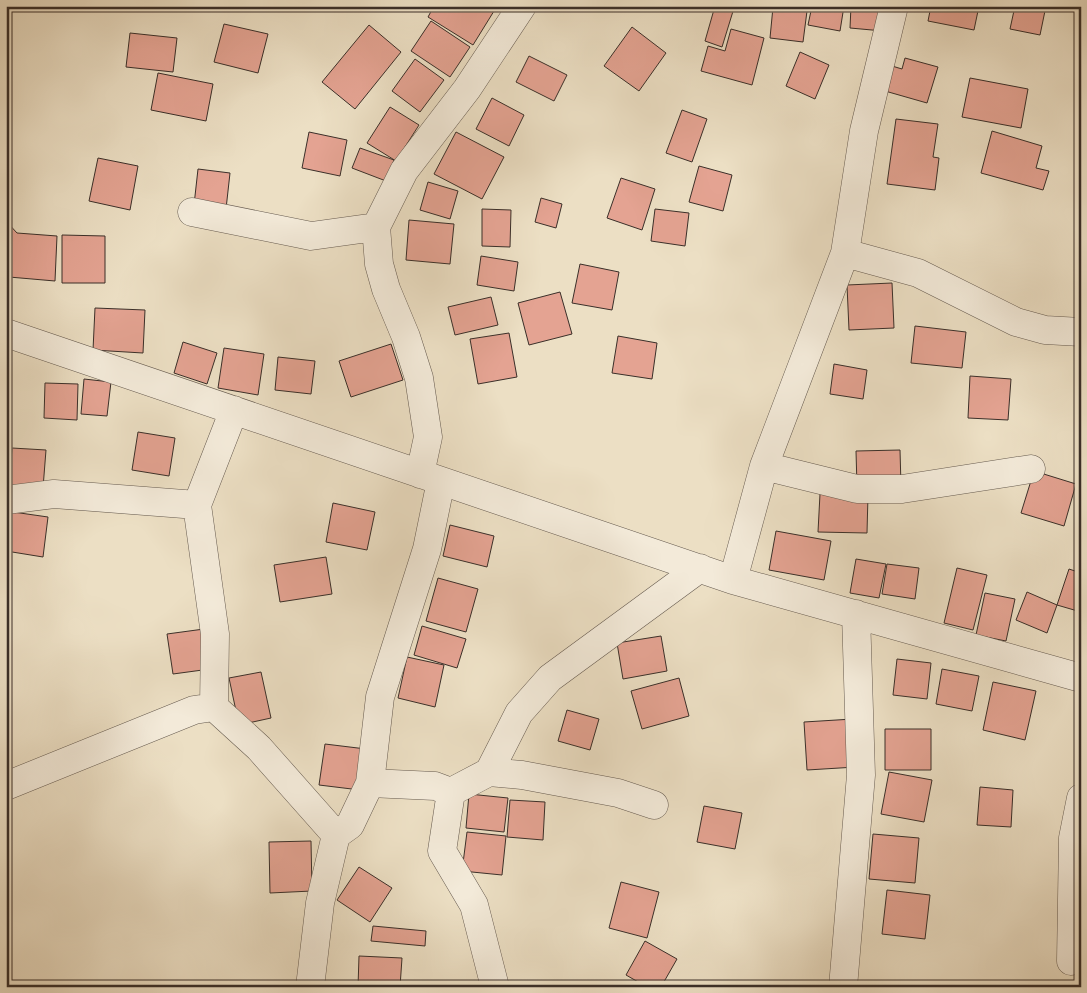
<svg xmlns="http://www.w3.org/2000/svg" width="1087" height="993" viewBox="0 0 1087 993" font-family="'IM FELL English',serif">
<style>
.building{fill:#e4a392;stroke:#3a2f29}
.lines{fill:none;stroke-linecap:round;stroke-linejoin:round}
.minor-casing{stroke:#665b50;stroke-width:29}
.minor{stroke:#f3ead9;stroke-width:28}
</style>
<rect width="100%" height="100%" fill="#ecdfc4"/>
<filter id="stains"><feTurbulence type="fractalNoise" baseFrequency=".004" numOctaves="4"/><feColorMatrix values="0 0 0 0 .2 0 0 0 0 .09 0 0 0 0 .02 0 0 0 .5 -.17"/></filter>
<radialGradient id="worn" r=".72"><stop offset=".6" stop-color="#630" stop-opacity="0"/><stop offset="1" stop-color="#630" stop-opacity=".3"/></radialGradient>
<!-- building -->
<path class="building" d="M434 6H486L494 11 473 45 428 17Z
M715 6 734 8 722 47 705 41Z
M812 6H844L840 31 808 25Z
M851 6H884L883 31 850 28Z
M931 6H979L974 30 928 21Z
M1015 6H1046L1040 35 1010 29Z
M773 7 807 11 803 42 770 38Z
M431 21 470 47 450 77 411 51Z
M224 24 268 34 258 73 214 62Z
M369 25 401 52 355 109 322 82Z
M632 27 666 53 639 91 604 66Z
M731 29 764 38 752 85 701 71 708 46 725 51Z
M130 33 177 38 173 72 126 67Z
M800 52 829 65 815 99 786 86Z
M529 56 567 75 554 101 516 82Z
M905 58 938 67 927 103 885 91 892 66 902 69Z
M415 59 444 80 420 112 392 91Z
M158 73 213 84 206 121 151 110Z
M970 78 1028 89 1021 128 962 117Z
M492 98 524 115 509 146 476 129Z
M390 107 419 125 396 161 367 143Z
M682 110 707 119 692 162 666 153Z
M896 119 938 124 933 157 939 158 935 190 887 184Z
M992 131 1042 146 1036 168 1049 171 1043 190 981 173Z
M309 132 347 140 340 176 302 168Z
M456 132 504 157 482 199 434 174Z
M360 148 394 160 386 181 352 168Z
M98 158 138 166 130 210 89 201Z
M699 166 732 175 723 211 689 202Z
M198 169 230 173 226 209 194 205Z
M621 178 655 189 642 230 607 218Z
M428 182 458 191 450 219 420 210Z
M541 198 562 204 556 228 535 222Z
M482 209 511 210 510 247 482 246Z
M655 209 689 213 685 246 651 241Z
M409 220 454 224 450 264 406 260Z
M6 221 17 233 57 236 55 281 9 277 10 261 6 256Z
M62 235 105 236V283H62Z
M481 256 518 262 514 291 477 285Z
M580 264 619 272 612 310 572 303Z
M892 283 894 328 849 330 847 285Z
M560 292 572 334 529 345 518 303Z
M491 297 498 325 455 335 448 307Z
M95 308 145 310 143 353 93 350Z
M915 326 966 332 962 368 911 363Z
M509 333 517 377 478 384 470 339Z
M618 336 657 343 652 379 612 373Z
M183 342 217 353 207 384 174 373Z
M391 344 403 380 351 397 339 361Z
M224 348 264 354 258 395 218 388Z
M278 357 315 361 311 394 275 390Z
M834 364 867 370 863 399 830 394Z
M970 376 1011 379 1008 420 968 418Z
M84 379 111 382 107 416 81 414Z
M45 383 78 384 77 420 44 418Z
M138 432 175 438 169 476 132 470Z
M12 448 46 450 43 488 9 486Z
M900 450 901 486 857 487 856 451Z
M1034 471 1076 484 1064 526 1021 513Z
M820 494 868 495 867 533 818 532Z
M333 503 375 512 367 550 326 542Z
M6 511 48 517 43 557 6 551Z
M450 525 494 536 487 567 443 556Z
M776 531 831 541 824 580 769 570Z
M326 557 332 594 280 602 274 565Z
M856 559 886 564 879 598 850 593Z
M887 564 919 568 915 599 882 594Z
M957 568 987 575 973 630 944 623Z
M1069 569 1081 573V612L1057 605Z
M438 578 478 589 466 632 426 621Z
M1027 592 1057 605 1047 633 1016 620Z
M985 593 1015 599 1006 641 976 635Z
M422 626 466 639 457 668 414 655Z
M204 629 210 669 173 674 167 634Z
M661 636 667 671 623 679 617 643Z
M407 657 444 665 435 707 398 698Z
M897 659 931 663 927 699 893 695Z
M942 669 979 676 972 711 936 704Z
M261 672 271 718 239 725 229 678Z
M679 678 689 716 642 729 631 691Z
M993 682 1036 691 1025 740 983 730Z
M567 710 599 719 590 750 558 741Z
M853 719 856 767 807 770 804 722Z
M885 729H931V770H885Z
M325 744 366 749 360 790 319 785Z
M889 772 932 780 924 822 881 814Z
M980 787 1013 790 1011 827 977 825Z
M469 794 508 798 504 832 466 828Z
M510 800 545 802 543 840 507 837Z
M704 806 742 813 735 849 697 842Z
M467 832 506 836 502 875 462 871Z
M873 834 919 838 915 883 869 879Z
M311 841 312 891 270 893 269 842Z
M359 867 392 888 370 922 337 900Z
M621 882 659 892 647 938 609 928Z
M887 890 930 895 925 939 882 934Z
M373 926 426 931 425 946 371 941Z
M645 941 677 959 661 987H647L626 975Z
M359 956 402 958 400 987H358Z"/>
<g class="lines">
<defs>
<path id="minor" d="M192 212 311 236 376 227
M845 253 918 273 1016 322 1045 330 1081 332
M6 333 733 580 1081 678
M234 410 197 505 215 634 214 707 259 748 336 835
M764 466 857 489H902L1031 469
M420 474 428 437 419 378 406 337 386 289 379 264 376 227 404 171 467 89 522 6
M6 500 54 494 197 505
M733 580 764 466 845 253 864 131 894 6
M489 772 519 713 550 678 700 568
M370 783 435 786 451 792 489 772 522 775 618 793 654 805
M6 786 194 710 214 707
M451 792 442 851 474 905 495 987
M1071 961 1073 838 1081 798
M310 987 320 903 336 835 350 825 370 783 380 697 427 549 441 481
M843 987 861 775 856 614"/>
</defs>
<!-- minor casing -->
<use href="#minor" class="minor-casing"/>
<!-- minor -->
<use href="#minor" class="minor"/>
</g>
<!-- margin -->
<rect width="1087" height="993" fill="none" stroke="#ecdfc4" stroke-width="25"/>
<rect x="8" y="8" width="1072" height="978" fill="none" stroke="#3a2f29" stroke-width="2.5"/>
<rect x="12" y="12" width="1062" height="968" fill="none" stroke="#3a2f29"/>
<rect width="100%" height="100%" filter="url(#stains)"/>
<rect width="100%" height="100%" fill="url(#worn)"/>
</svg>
